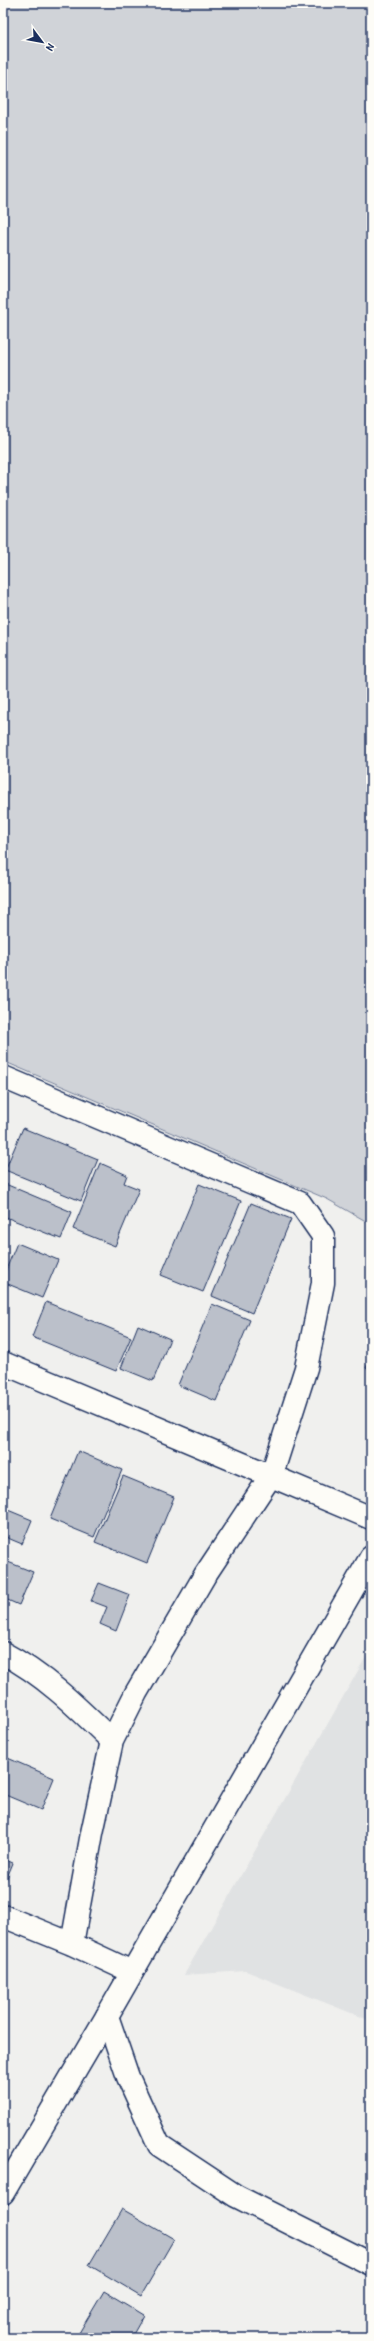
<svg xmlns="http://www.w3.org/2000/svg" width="374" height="2341" viewBox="0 0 374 2341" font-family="'Patrick Hand',sans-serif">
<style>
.built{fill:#e0e2e3}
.green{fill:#d0d3d8;stroke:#76819b}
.building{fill:#bbc0ca;stroke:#1b2f5e}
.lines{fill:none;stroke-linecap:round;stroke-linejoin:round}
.minor-casing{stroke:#1b2f5e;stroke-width:25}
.tertiary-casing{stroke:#1b2f5e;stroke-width:25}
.minor{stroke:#fdfcf7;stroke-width:22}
.tertiary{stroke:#fdfcf7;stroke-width:22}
</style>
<rect width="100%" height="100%" fill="#f0f0ee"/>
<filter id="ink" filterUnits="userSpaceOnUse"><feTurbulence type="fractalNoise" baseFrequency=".025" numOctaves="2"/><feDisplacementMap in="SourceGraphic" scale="8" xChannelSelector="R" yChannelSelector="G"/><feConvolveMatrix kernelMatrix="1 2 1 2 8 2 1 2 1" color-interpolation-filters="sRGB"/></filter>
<g filter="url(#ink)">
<!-- built -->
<path class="built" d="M371 1648V2021L246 1971 184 1975Z"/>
<!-- green -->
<path class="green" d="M3 3H371V1224L327 1199 3 1061Z"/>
<!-- building -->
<path class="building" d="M23 1128 98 1159 81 1201 5 1170Z
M100 1163 127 1175 124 1183 139 1189 115 1246 73 1229Z
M3 1183 72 1212 61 1239 3 1216Z
M199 1184 241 1201 203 1292 161 1275Z
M251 1203 291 1219 252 1313 212 1296Z
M17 1243 58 1260 42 1298 3 1282V1277Z
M46 1302 131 1337 116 1371 32 1337Z
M212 1304 250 1320 216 1401 178 1385Z
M138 1325 170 1339 153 1381 121 1368Z
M371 1356V1370L366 1368Z
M78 1451 122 1470 94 1537 50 1519Z
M123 1476 174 1497 147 1563 95 1542Z
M3 1508 32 1520 22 1544 3 1536Z
M3 1560 33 1572 19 1605 3 1598Z
M99 1583 130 1595 116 1631 100 1624 107 1607 91 1601Z
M3 1756 54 1778 41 1810 3 1794Z
M3 1859 13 1863 3 1887Z
M122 2209 174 2239 141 2296 89 2265Z
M104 2291 144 2315 131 2338H76Z"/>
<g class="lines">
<defs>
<path id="minor" d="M3 1077 300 1203 323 1236V1283L306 1368 272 1474 205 1575 136 1693 112 1741 92 1833 72 1944
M3 1363 371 1518
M3 1653C45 1675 78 1708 112 1741
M3 1916 72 1944 132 1972
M107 2016 128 2077 159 2145 236 2196 371 2264
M3 2193 107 2016"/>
<path id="tertiary" d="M107 2016 371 1557"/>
</defs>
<!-- minor casing -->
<use href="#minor" class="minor-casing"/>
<!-- tertiary casing -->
<use href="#tertiary" class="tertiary-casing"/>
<!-- minor -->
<use href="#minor" class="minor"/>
<!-- tertiary -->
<use href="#tertiary" class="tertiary"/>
</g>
</g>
<!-- margin -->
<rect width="374" height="2341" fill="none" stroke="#fdfcf7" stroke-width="16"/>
<rect x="8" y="8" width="358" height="2325" fill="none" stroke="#1b2f5e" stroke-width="1.5" filter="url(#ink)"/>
<!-- north arrow -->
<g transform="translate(42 42) rotate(122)" stroke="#fdfcf7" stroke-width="3" paint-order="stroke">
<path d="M0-3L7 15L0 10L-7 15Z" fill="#1b2f5e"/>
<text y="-6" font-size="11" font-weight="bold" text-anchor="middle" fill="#1b2f5e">N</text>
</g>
</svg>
